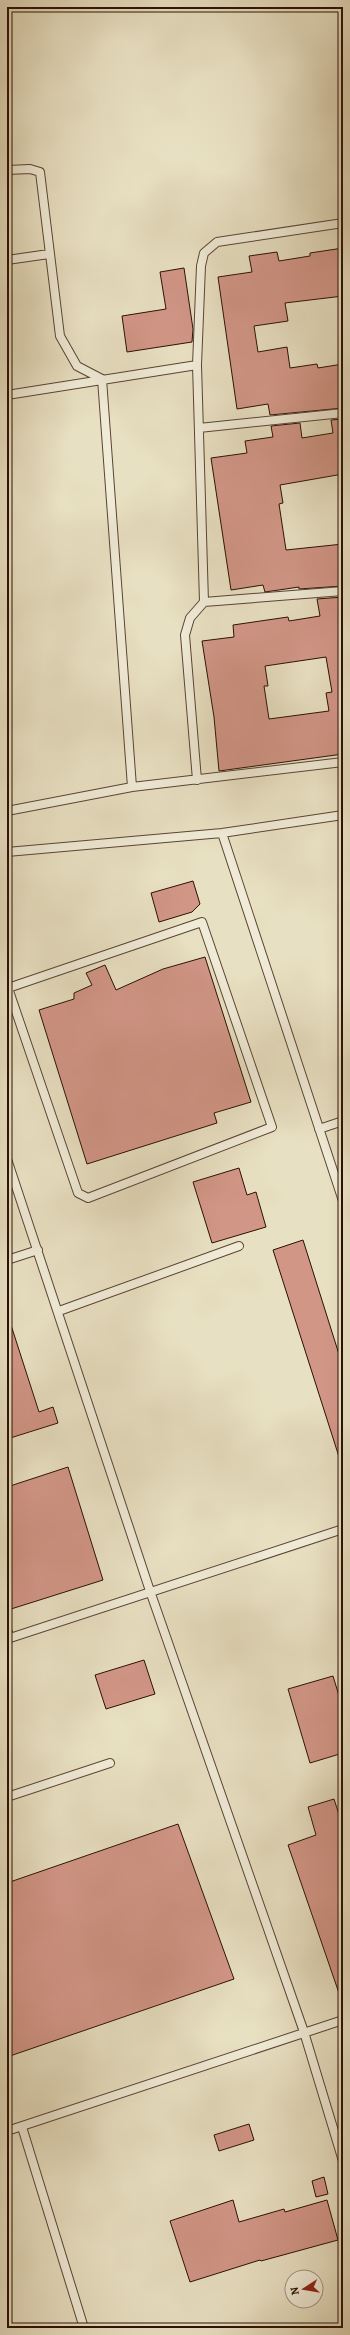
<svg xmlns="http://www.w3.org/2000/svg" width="350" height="2335" viewBox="0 0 350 2335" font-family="Alegreya,serif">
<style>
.building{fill:#d29687;stroke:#2a1004;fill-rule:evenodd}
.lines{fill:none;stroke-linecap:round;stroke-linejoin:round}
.lane-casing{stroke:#5a4434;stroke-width:10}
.lane{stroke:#f0ebd7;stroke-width:8}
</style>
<rect width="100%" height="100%" fill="#e8e0c2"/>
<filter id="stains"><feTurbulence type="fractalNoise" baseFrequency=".005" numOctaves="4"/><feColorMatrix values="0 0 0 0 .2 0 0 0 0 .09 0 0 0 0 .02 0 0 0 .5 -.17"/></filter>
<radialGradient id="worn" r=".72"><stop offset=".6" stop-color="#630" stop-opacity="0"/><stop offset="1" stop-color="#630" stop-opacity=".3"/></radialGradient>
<!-- building -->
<path class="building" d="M343 248V296L285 303 288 321 254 326 258 352 287 347 290 368 317 364 318 368 343 364V408L270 415 268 404 237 409 218 277 252 272 249 256 277 252 279 261 310 256V253Z
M184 268 193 329 192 342 127 352 122 316 166 309 160 272Z
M343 419V474L280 485 283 503 279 504 286 550 343 544V586L299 589V587L265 592 263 585 231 590 211 458 247 453 245 441 273 437 271 426 300 423 302 438 333 433 331 420Z
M343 597V754L219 771 214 717 202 641 234 637 233 625 288 617 289 621 320 616 317 599ZM326 657 332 692 326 693 329 711 269 719 264 686H268L265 666Z
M193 881 200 904 192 912 159 922 151 893Z
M205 957 251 1102 214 1113 217 1123 87 1164 39 1010 74 999V993L92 985 86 973 105 965 116 990 163 969Z
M239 1168 247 1195 256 1192 266 1227 212 1243 193 1182Z
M303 1240 343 1367V1460H340L273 1250Z
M10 1322 39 1412 53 1407 58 1423 7 1439V1323Z
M68 1467 103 1580 11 1609 7 1598V1487Z
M144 1660 155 1694 106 1709 95 1675Z
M333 1676 343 1709V1753L310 1763 288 1689Z
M334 1799 343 1827V1998L341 1999 288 1845 316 1835 308 1807Z
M178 1824 234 1979 7 2057V1883Z
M249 2124 254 2140 219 2151 214 2135Z
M324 2177 328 2194 316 2197 312 2181Z
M233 2200 239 2222 284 2209 285 2212 327 2200 338 2240 261 2261 260 2260 190 2282 170 2221Z"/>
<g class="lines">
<defs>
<path id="lane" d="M7 170 30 169 40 172 60 336 77 366 102 379 132 787 7 811
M7 260 49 254
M7 395 197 365
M199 428 343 413
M204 602 197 365 201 266 204 253 217 242 343 223
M197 780 185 635 190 618 204 602 343 591
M132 787 343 762
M222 833 343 1201
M7 852 222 833 343 815
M7 988H8L202 922 272 1127 88 1198 78 1193 8 988
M319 1129 343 1121
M7 1159 150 1591 304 2032 343 2161
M7 1260 38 1250
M59 1311 239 1246
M7 1630 10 1638
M7 1639 343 1529
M7 1797 110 1763
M22 2127 84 2328
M7 2131 343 2020"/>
</defs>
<!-- lane casing -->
<use href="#lane" class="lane-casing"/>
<!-- lane -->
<use href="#lane" class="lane"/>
</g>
<!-- margin -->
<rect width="350" height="2335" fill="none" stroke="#e8e0c2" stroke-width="24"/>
<rect x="8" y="8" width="334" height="2319" fill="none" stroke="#2a1004" stroke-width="2"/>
<rect x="12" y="12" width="326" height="2311" fill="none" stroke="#2a1004"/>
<!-- north arrow -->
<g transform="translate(304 2289) rotate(258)"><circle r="19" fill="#f0ebd7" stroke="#a19383"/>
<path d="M0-3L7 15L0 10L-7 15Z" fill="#8f2418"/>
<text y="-6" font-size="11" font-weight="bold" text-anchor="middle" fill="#2a1004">N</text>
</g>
<rect width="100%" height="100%" filter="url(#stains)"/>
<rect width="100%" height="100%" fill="url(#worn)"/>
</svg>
